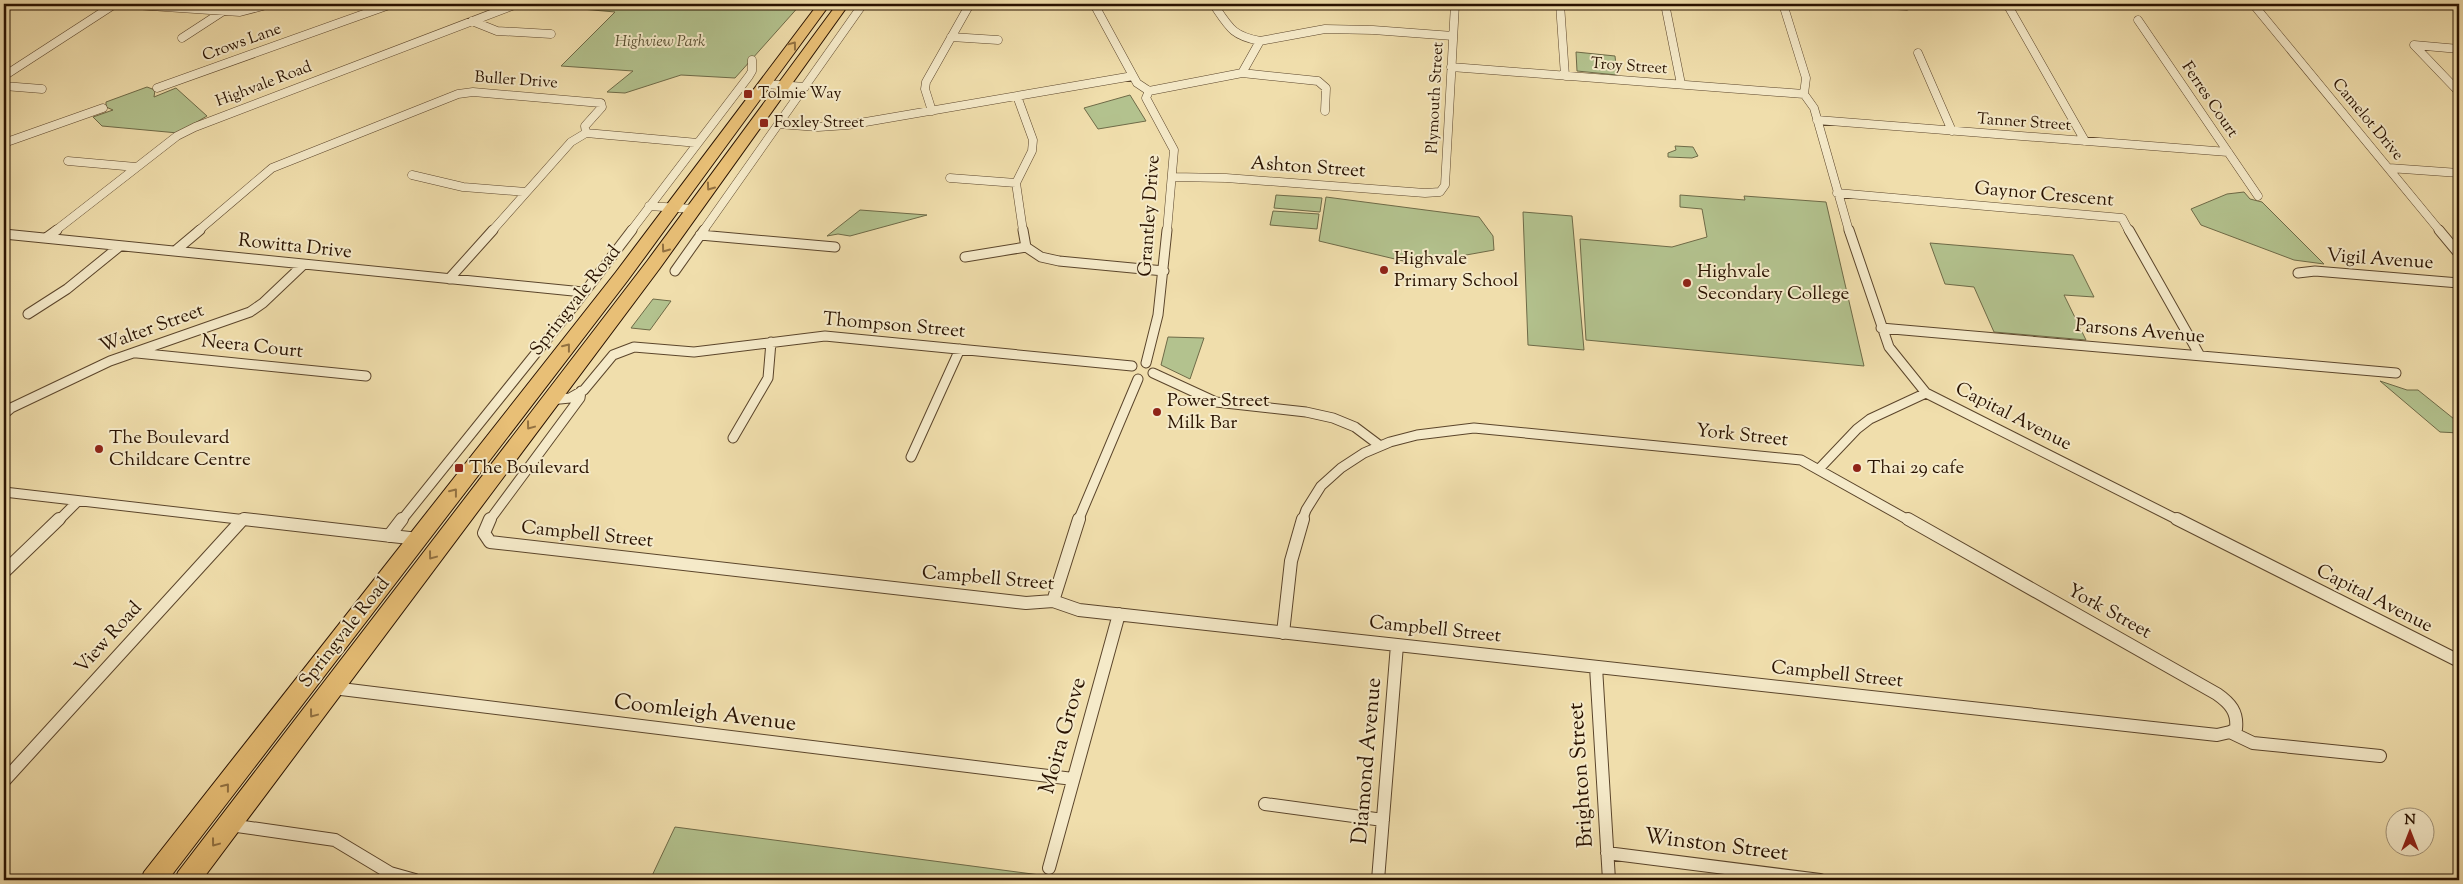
<svg xmlns="http://www.w3.org/2000/svg" width="2463" height="884" viewBox="0 0 2463 884" font-family="'Sorts Mill Goudy',serif">
<style>
.green{fill:#b3c28e;stroke:#6e6a47}
.lines{fill:none;stroke-linecap:round;stroke-linejoin:round}
.street-far2-casing{stroke:#5b452b;stroke-width:9}
.street-far1-casing{stroke:#5b452b;stroke-width:11}
.street-casing{stroke:#5b452b;stroke-width:14}
.highway-casing{stroke:#291200;stroke-width:2}
.street-far2{stroke:#f5eac9;stroke-width:8}
.street-far1{stroke:#f5eac9;stroke-width:9}
.street{stroke:#f5eac9;stroke-width:12}
.highway{fill:#e8bf76;fill-rule:evenodd}
.oneway{stroke:#927141}
.poi-dot{fill:#8f2418;stroke:#f5eac9;stroke-width:2}
.labels{text-anchor:middle;dominant-baseline:central;stroke-width:4;stroke-linejoin:round;paint-order:stroke}
.far-park-label{font-size:16px;font-style:italic;fill:#595032;stroke:#f5eac9}
.far-street-label{font-size:16px;fill:#291200;stroke:#f5eac9}
.far-poi-label{font-size:16px;fill:#291200;stroke:#f5eac9;text-anchor:start}
.street-label{font-size:19px;fill:#291200;stroke:#f5eac9}
.poi-label{font-size:19px;fill:#291200;stroke:#f5eac9;text-anchor:start}
.near-street-label{font-size:22px;fill:#291200;stroke:#f5eac9}
</style>
<rect width="100%" height="100%" fill="#f0deac"/>
<filter id="stains"><feTurbulence type="fractalNoise" baseFrequency=".004" numOctaves="4"/><feColorMatrix values="0 0 0 0 .2 0 0 0 0 .09 0 0 0 0 .02 0 0 0 .5 -.17"/></filter>
<radialGradient id="worn" r=".72"><stop offset=".6" stop-color="#630" stop-opacity="0"/><stop offset="1" stop-color="#630" stop-opacity=".3"/></radialGradient>
<!-- green -->
<path class="green" d="M526 4H801L735 78 681 75 625 93 607 92 633 71 561 66 615 12Z
M1576 52 1615 56 1617 75 1577 71Z
M147 87 155 90 154 97 176 88 207 116 178 133 102 126 93 117 113 110 106 107V102Z
M1130 95 1146 121 1098 129 1084 108Z
M1675 146 1693 147 1698 156 1692 158 1668 157V153L1676 150Z
M2244 192 2250 199 2262 202 2324 264 2294 260 2201 225 2191 209 2227 194Z
M1276 195 1322 198 1320 212 1274 208Z
M1680 195 1745 200 1744 196 1826 202 1864 366 1586 340 1580 239 1672 247 1707 237 1702 209 1680 207Z
M1326 197 1479 217 1493 236 1494 250 1416 264 1319 241Z
M860 210 927 215 850 236 838 234 827 236Z
M1273 211 1319 214 1317 229 1270 225Z
M1523 212 1572 216 1584 350 1528 345Z
M1930 243 2073 255 2094 297 2064 295 2086 340 1994 332 1974 287 1945 284Z
M653 299 671 301 650 330 631 328Z
M1168 337 1204 338 1190 379 1161 365Z
M2380 381 2407 390H2418L2459 423V433L2440 432Z
M675 827 1078 880H650Z"/>
<g class="lines">
<defs>
<path id="street-far2" d="M120 4 240 12 270 4
M1094 4 1137 83 1149 91 1146 98 1174 150 1167 231
M1560 4 1565 76
M1665 4 1681 84
M1783 4 1806 78 1804 94 1814 108 1849 231
M1871 4 1907 6
M2007 4 2085 141
M2253 4 2440 231
M1216 8C1230 29 1234 36 1260 41
M2138 20 2258 196
M472 21 497 31 551 34
M951 37 998 40
M182 38 222 12
M2459 49 2414 45 2459 92
M1918 53 1952 131
M1451 67 1804 94
M1242 73 1318 81 1326 88 1325 111
M4 76 115 4
M764 84 805 87
M4 86 42 89
M157 88 392 4
M1149 91 1242 73 1260 41 1325 29 1373 30 1453 36
M1017 96 1033 140 1032 151 1016 183 1023 231
M932 111 925 89 926 82 970 4
M1817 120 2228 152
M778 124 818 127 848 125 1133 76
M586 133 698 143
M4 143 103 108
M68 161 136 167
M2389 168 2459 173
M412 175 463 187 526 192
M1173 177 1226 178 1425 193 1440 192 1445 185 1455 4
M950 178 1016 183
M1837 193 2122 218 2129 231
M649 206 694 209
M55 231 177 136 195 127 517 4
M198 231 272 168 458 94 473 92 601 103 602 107 585 126 586 133
M492 231 571 142 586 133
M631 231 749 76 752 71V60
M703 231 863 4"/>
<path id="street-far1" d="M1023 230 1026 247 1041 257 1059 261 1164 271
M1849 230 1889 347 1926 393 2180 521
M2129 230 2199 354
M2439 230 2459 254
M4 234 583 292
M700 235 835 247
M46 238 57 230
M175 251 200 230
M965 257 1026 247
M675 271 704 230
M2298 273 2315 271 2459 283
M449 279 493 230
M28 314 67 289 120 246
M1881 328 2396 373
M137 353 366 376
M1146 363 1158 315 1167 230
M1153 373 1216 402 1306 412 1333 418 1355 427 1379 445
M550 400 570 398 584 390 613 355 634 347 694 352 825 336 1132 366
M4 414 11 408 110 361 250 312 263 303 303 265
M733 438 768 378 771 342
M911 457 960 349
M1819 469 1857 429 1870 419 1926 393
M4 492 255 521
M58 521 78 501
M401 521 577 302 632 230
M489 521 580 398 581 391
M1078 521 1138 379
M1302 521 1306 510 1321 486 1341 468 1364 453 1390 442 1417 435 1474 428 1801 460 1910 521"/>
<path id="street" d="M244 519 418 539
M490 519 484 533 490 542 1026 603 1053 601 1079 610 2217 735 2230 732 2253 743 2380 756
M1908 519 2217 694C2230 703 2238 712 2236 729L2230 732
M2177 519 2459 661
M389 536 402 519
M4 572 59 519
M1053 601 1079 519
M1283 633 1291 561 1303 519
M1596 667 1609 880
M333 688 1073 779
M4 781 242 520
M1265 804 1383 820
M230 825 335 840 390 873 415 880
M1607 853 1820 880
M1049 868 1119 614
M1378 880 1397 645"/>
<path id="highway" d="M818 4H830L628 280 168 880H141L144 872 616 272Z
M837 4H849L660 268 202 880H175L178 872 648 260Z"/>
</defs>
<!-- street-far2 casing -->
<use href="#street-far2" class="street-far2-casing"/>
<!-- street-far1 casing -->
<use href="#street-far1" class="street-far1-casing"/>
<!-- street casing -->
<use href="#street" class="street-casing"/>
<!-- highway casing -->
<use href="#highway" class="highway-casing"/>
<!-- street-far2 -->
<use href="#street-far2" class="street-far2"/>
<!-- street-far1 -->
<use href="#street-far1" class="street-far1"/>
<!-- street -->
<use href="#street" class="street"/>
<!-- highway -->
<use href="#highway" class="highway"/>
</g>
<!-- one-way arrows -->
<defs><path id="oneway-chevron" d="M-2-3.5L2.5 0L-2 3.5" fill="none" stroke-width="1.6" stroke-linecap="round" stroke-linejoin="round" transform="scale(1.25)"/></defs>
<g class="oneway">
<use href="#oneway-chevron" transform="translate(793 45) rotate(-53)"/>
<use href="#oneway-chevron" transform="translate(710 187) rotate(126)"/>
<use href="#oneway-chevron" transform="translate(665 249) rotate(126)"/>
<use href="#oneway-chevron" transform="translate(567 347) rotate(-52)"/>
<use href="#oneway-chevron" transform="translate(530 426) rotate(127)"/>
<use href="#oneway-chevron" transform="translate(454 492) rotate(-52)"/>
<use href="#oneway-chevron" transform="translate(432 556) rotate(127)"/>
<use href="#oneway-chevron" transform="translate(313 714) rotate(127)"/>
<use href="#oneway-chevron" transform="translate(226 787) rotate(-52)"/>
<use href="#oneway-chevron" transform="translate(215 843) rotate(127)"/>
</g>
<!-- markers -->
<g class="poi-dot">
<rect x="743" y="89" width="10" height="10" rx="2.5"/>
<rect x="759" y="118" width="10" height="10" rx="2.5"/>
<circle cx="1384" cy="270" r="5"/>
<circle cx="1687" cy="283" r="5"/>
<circle cx="1157" cy="412" r="5"/>
<circle cx="99" cy="449" r="5"/>
<rect x="454" y="463" width="10" height="10" rx="2.5"/>
<circle cx="1857" cy="468" r="5"/>
</g>
<g class="labels">
<!-- far-park labels -->
<g class="far-park-label">
<text x="660" y="42">Highview Park</text>
</g>
<!-- far-street labels -->
<g class="far-street-label">
<text transform="translate(242 43) rotate(-20)">Crows Lane</text>
<text transform="translate(1629 67) rotate(4)">Troy Street</text>
<text transform="translate(516 81) rotate(4)">Buller Drive</text>
<text transform="translate(264 85) rotate(-21)">Highvale Road</text>
<text transform="translate(1436 98) rotate(-87)">Plymouth Street</text>
<text transform="translate(2209 100) rotate(56)">Ferres Court</text>
<text transform="translate(2367 120) rotate(50)">Camelot Drive</text>
<text transform="translate(2024 123) rotate(4)">Tanner Street</text>
</g>
<!-- far-poi labels -->
<g class="far-poi-label">
<text x="758" y="94">Tolmie Way</text>
<text x="774" y="123">Foxley Street</text>
</g>
<!-- street labels -->
<g class="street-label">
<text transform="translate(1308 168) rotate(4)">Ashton Street</text>
<text transform="translate(2044 195) rotate(5)">Gaynor Crescent</text>
<text transform="translate(1150 216) rotate(-86)">Grantley Drive</text>
<text transform="translate(295 247) rotate(6)">Rowitta Drive</text>
<text transform="translate(2380 260) rotate(4)">Vigil Avenue</text>
<text transform="translate(576 301) rotate(-52)">Springvale Road</text>
<text transform="translate(894 326) rotate(5)">Thompson Street</text>
<text transform="translate(152 329) rotate(-20)">Walter Street</text>
<text transform="translate(2140 332) rotate(5)">Parsons Avenue</text>
<text transform="translate(252 347) rotate(6)">Neera Court</text>
<text transform="translate(2013 417) rotate(27)">Capital Avenue</text>
<text transform="translate(1742 436) rotate(6)">York Street</text>
<text transform="translate(587 535) rotate(6)">Campbell Street</text>
<text transform="translate(988 579) rotate(5)">Campbell Street</text>
<text transform="translate(2374 599) rotate(27)">Capital Avenue</text>
<text transform="translate(2109 612) rotate(29)">York Street</text>
<text transform="translate(1435 630) rotate(6)">Campbell Street</text>
<text transform="translate(345 633) rotate(-52)">Springvale Road</text>
<text transform="translate(109 638) rotate(-48)">View Road</text>
<text transform="translate(1837 675) rotate(6)">Campbell Street</text>
</g>
<!-- poi labels -->
<g class="poi-label">
<text x="1394" y="259">Highvale<tspan x="1394" dy="22">Primary School</tspan></text>
<text x="1697" y="272">Highvale<tspan x="1697" dy="22">Secondary College</tspan></text>
<text x="1167" y="401">Power Street<tspan x="1167" dy="22">Milk Bar</tspan></text>
<text x="109" y="438">The Boulevard<tspan x="109" dy="22">Childcare Centre</tspan></text>
<text x="469" y="468">The Boulevard</text>
<text x="1867" y="468">Thai 29 cafe</text>
</g>
<!-- near-street labels -->
<g class="near-street-label">
<text transform="translate(705 714) rotate(7)">Coomleigh Avenue</text>
<text transform="translate(1064 736) rotate(-74)">Moira Grove</text>
<text transform="translate(1368 761) rotate(-85)">Diamond Avenue</text>
<text transform="translate(1582 775) rotate(-94)">Brighton Street</text>
<text transform="translate(1716 846) rotate(7)">Winston Street</text>
</g>
</g>
<!-- margin -->
<rect width="2463" height="884" fill="none" stroke="#f0deac" stroke-width="20"/>
<rect x="5" y="5" width="2453" height="874" fill="none" stroke="#291200" stroke-width="2.5"/>
<rect x="10" y="10" width="2443" height="864" fill="none" stroke="#291200"/>
<!-- north arrow -->
<g transform="translate(2410 832)"><circle r="24" fill="#f5eac9" stroke="#a39479"/>
<path d="M0-4L9 19L0 12L-9 19Z" fill="#8f2418"/>
<text y="-8" font-size="14" font-weight="bold" text-anchor="middle" fill="#291200">N</text>
</g>
<rect width="100%" height="100%" filter="url(#stains)"/>
<rect width="100%" height="100%" fill="url(#worn)"/>
</svg>
